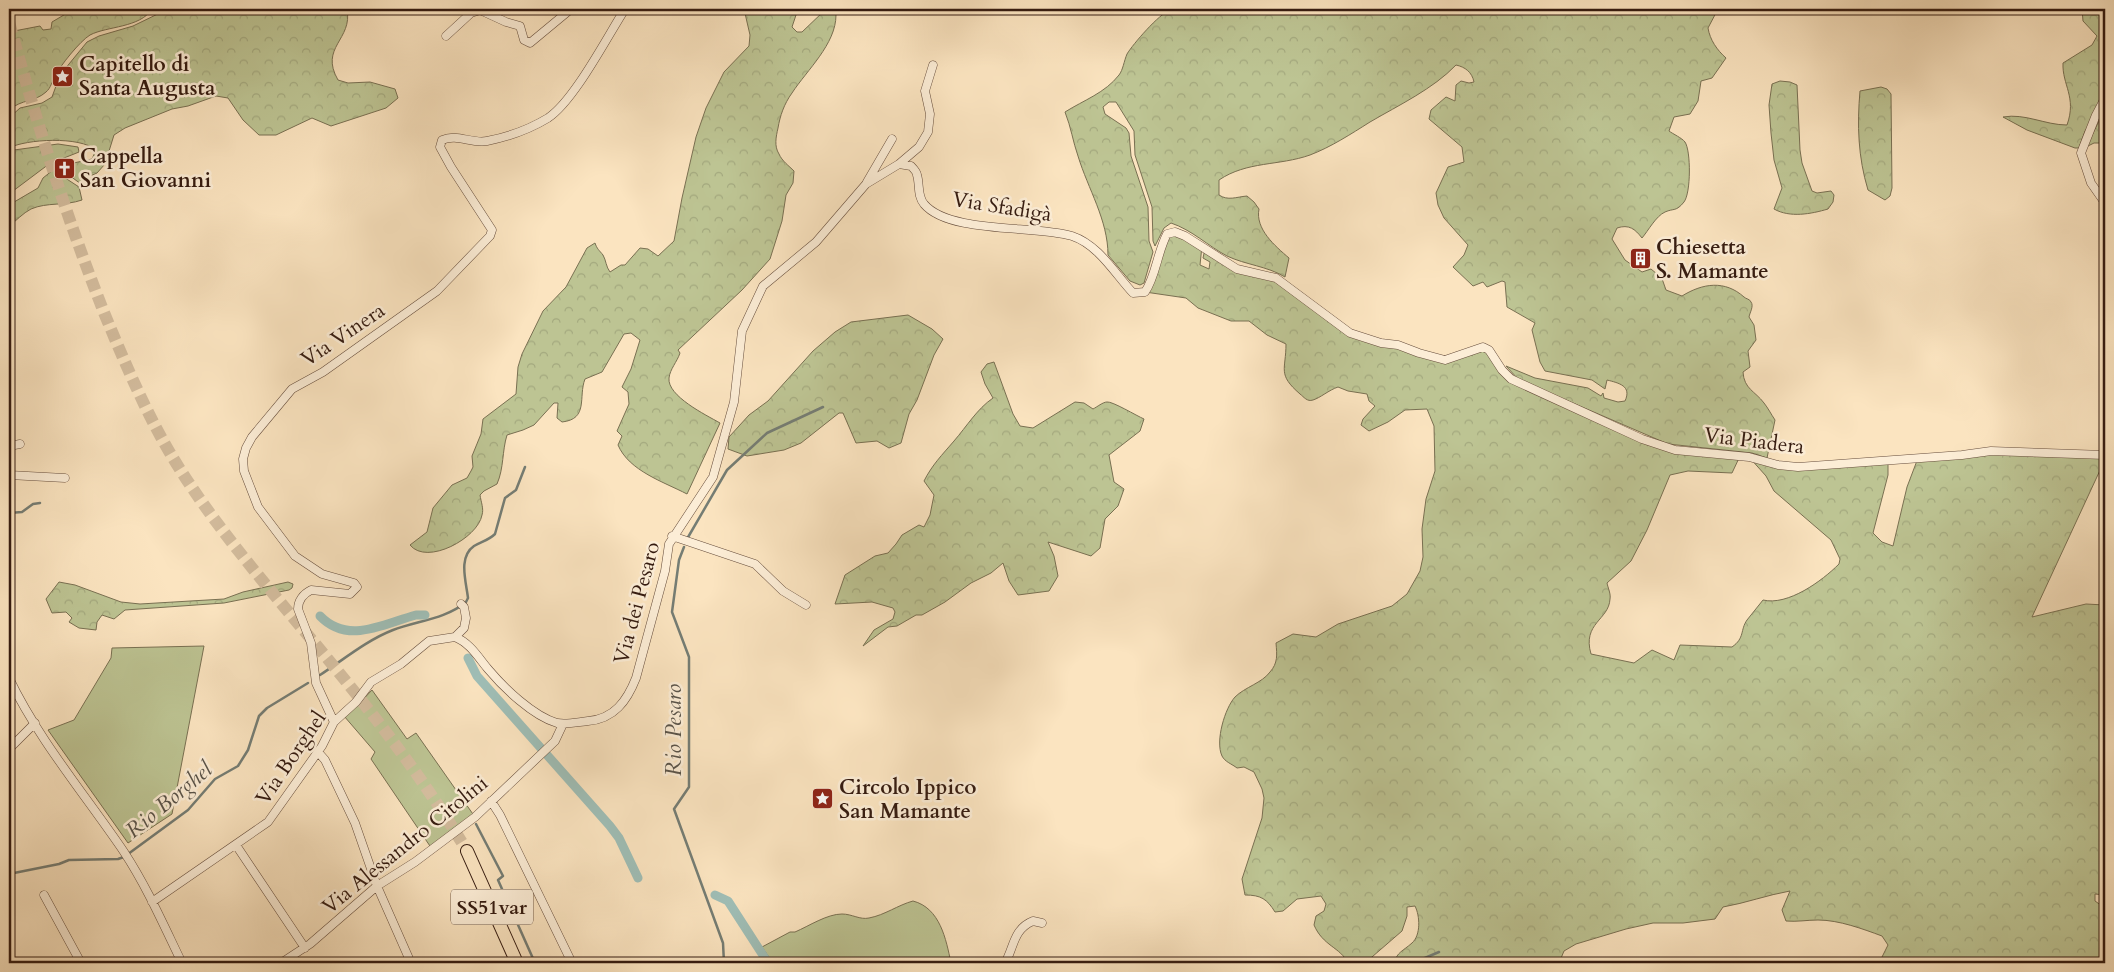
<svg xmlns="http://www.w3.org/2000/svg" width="2114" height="972" viewBox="0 0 2114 972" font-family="Cardo,serif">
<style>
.grass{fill:#bdc493;stroke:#797052}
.forest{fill:url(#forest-crowns);stroke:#797052}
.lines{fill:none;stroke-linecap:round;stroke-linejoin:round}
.stream{stroke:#757d74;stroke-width:2.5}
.canal{stroke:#9fbeb6;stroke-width:9}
.primary-tunnel{stroke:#d3bc9d;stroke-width:12;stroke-dasharray:12 6;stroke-linecap:butt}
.minor-casing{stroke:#664d3c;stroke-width:9}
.primary-casing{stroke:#351b10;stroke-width:14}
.minor{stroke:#fcedd6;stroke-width:8}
.primary{stroke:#fbe4c0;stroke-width:12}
.labels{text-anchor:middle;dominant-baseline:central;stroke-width:5;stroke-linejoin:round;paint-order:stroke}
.shield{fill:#fcedd6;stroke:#715a4b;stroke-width:1}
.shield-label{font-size:20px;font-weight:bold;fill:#351b10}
.poi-label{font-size:21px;font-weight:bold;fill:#351b10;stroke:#fcedd6;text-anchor:start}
.street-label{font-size:21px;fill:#351b10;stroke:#fcedd6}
.water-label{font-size:22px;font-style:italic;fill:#5a544a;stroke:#fcedd6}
</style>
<defs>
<pattern id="forest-crowns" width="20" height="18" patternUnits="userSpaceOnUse" patternTransform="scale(1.25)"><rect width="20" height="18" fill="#bdc493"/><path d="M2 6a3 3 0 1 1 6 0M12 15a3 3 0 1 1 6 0" fill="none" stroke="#a3a87e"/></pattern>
</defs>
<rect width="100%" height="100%" fill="#fbe4c0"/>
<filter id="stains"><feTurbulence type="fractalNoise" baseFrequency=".004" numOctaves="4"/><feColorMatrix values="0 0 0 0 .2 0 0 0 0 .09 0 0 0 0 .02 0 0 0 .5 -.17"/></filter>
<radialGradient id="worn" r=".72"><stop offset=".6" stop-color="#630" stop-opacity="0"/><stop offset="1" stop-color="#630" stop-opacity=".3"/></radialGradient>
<!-- grass -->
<path class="grass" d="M204 646 172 814 128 843 48 730 74 720 111 658 112 648Z
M372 690 407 739 416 733 475 817 432 849 371 759 375 752 344 716 355 708Z
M913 901C940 908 946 939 951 963H773L762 947 790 932H795C809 926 827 914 842 914 852 914 860 920 869 918 885 915 898 905 913 901Z"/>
<!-- forest -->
<path class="forest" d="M74 9H152C140 28 107 26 90 35 80 41 60 66 55 76 52 81 51 88 46 92 35 102 22 99 9 110V32L40 26 43 30 51 29 52 22Z
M168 9H206L248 14 264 9H347C353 40 319 47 338 80L348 83 370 82 395 89 398 98 386 108 331 126 312 118 276 135H259L243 120 228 98 216 96 188 106 172 109 125 128 114 135 105 164 97 173 88 177 81 184 66 173 69 170V164L92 159 96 150C80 136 26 139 9 148L10 117 20 108 42 103 52 97 60 75 87 42 99 36 133 26Z
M744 9H803L796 15 792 27 797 32H802L824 11 831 10 836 15C836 44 807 70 792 93 784 104 780 116 778 128 776 137 774 146 779 154 782 161 789 166 794 171L793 183 786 195 782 221 770 259 742 290 678 350 680 353C677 362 670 369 669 378 667 396 706 415 720 423L687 494C664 482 629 471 618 445L622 436 617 431 629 404 628 392 622 387 631 369 640 340 631 333 624 334 602 372 585 379C578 397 589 419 562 422L557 418 558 403H554L534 425 523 430 507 435C502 451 504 468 497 484L484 491 480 495C481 502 484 509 482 515 478 538 427 566 410 545L427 532 433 508 452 485 467 478 471 471 473 467 472 456 481 434 483 419 516 394 518 367 522 354 543 311 566 287 587 248 595 243C597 249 599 250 603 255 606 260 606 267 610 272L621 265H625L640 248 648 249 658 256 674 241 682 198 696 137 706 108 724 72 749 46 750 35Z
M1181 9H1718L1708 28C1710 40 1717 50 1726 58L1712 78 1701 81 1698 101 1690 114 1674 117 1669 131C1673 134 1682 138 1685 142 1691 151 1691 193 1684 202 1676 212 1674 208 1665 212 1656 216 1648 231 1642 238 1635 229 1629 224 1617 228L1612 239 1625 260 1642 272 1651 269 1657 274 1660 273 1666 290 1682 296C1703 283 1725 280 1744 297 1746 299 1750 299 1751 302 1754 306 1750 312 1749 317L1754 325 1756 340 1748 351 1750 367 1743 372C1744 389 1755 391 1764 403 1768 408 1771 414 1775 420L1767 458 1752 453 1668 444 1524 382 1518 379 1506 366 1535 378 1588 388 1601 396 1603 393 1604 398 1618 402 1625 401C1632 386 1619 383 1607 380L1605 389 1592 380 1545 371 1540 362 1532 330 1535 323 1507 307 1505 282 1502 281 1487 287 1483 282 1473 286 1453 267 1464 255 1468 245 1444 218 1438 205 1436 193 1448 167 1464 162 1462 147 1429 119 1431 110 1446 97 1455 101 1456 85 1461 81 1469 83 1474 82C1472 72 1465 67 1456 65 1433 89 1399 105 1370 122 1351 134 1331 147 1310 155 1279 166 1247 161 1219 180V195C1228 201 1236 197 1247 196L1254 202 1259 209C1255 229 1275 246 1289 258L1285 277C1267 266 1246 265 1227 256 1208 246 1192 230 1171 223L1164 228 1155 246 1153 241 1152 207 1135 155 1134 131 1116 102H1109L1103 107 1105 114 1126 128 1129 133 1131 156 1148 207 1149 241 1153 252 1144 283 1140 285 1130 281 1108 255C1108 220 1088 189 1078 156 1073 142 1071 127 1065 112 1084 100 1105 93 1119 75 1123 70 1124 61 1127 54 1133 44 1159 14 1170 10 1173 9 1177 10 1181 9Z
M2082 9H2105V95L2094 118 2085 131 2079 148H2075L2027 130 2003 117C2025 113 2045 125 2067 125 2077 97 2062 85 2063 63L2092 45 2097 36 2083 21Z
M1780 81 1790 82 1797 85 1800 150 1802 163 1812 191 1817 193 1831 191 1834 195 1833 202 1828 209C1811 214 1790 218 1774 209L1782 188 1774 160 1771 133 1769 105 1772 84Z
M1881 87 1887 89 1891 94 1892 188 1890 196 1885 200 1868 190C1858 157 1857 125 1860 91Z
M2105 109V143H2094L2086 147Z
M58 144 78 147 79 152 49 164 9 194V153L14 150Z
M53 170 79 187 82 200C65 206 47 202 31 209 23 213 16 221 9 226V205L38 188 43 178Z
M1175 232 1202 246 1200 265 1209 269 1210 262 1203 258 1205 249 1232 264 1262 273 1343 329 1439 360 1483 347 1506 374 1651 443 1740 456 1732 473 1688 471 1670 475 1647 530 1631 561 1607 583C1608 588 1611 594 1610 599 1609 620 1582 623 1591 654L1634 663 1652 650 1674 660 1680 645 1732 647C1745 638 1740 630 1747 620 1752 613 1758 607 1763 600 1788 606 1822 581 1839 564L1840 559 1831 540 1774 491 1766 476 1749 457 1778 465 1888 460V475L1873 533 1882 542 1893 546 1907 487 1918 458 1982 451 2100 454 2102 466 2032 617 2086 604 2105 605V895L2095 894V901L2105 908V963H1882L1881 959 1888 945 1882 936C1863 929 1839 920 1818 920 1807 920 1797 922 1786 921L1782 910 1790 891C1767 895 1746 903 1723 907L1715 919 1683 923H1653L1626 929 1576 944 1564 951 1559 963H1394C1397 952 1403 951 1412 943 1421 935 1420 916 1415 906L1407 907V916L1402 931 1365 963H1348C1340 947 1323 946 1314 925L1316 916 1324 911 1326 904 1321 896 1297 899 1283 911 1275 912C1267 899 1261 895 1245 895L1242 879 1262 818 1264 798 1262 789 1254 772 1244 767 1237 768C1232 764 1225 762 1222 756 1215 741 1225 708 1235 697 1245 687 1262 683 1270 672 1278 663 1277 655 1276 643L1293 634 1316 637 1338 624 1392 606 1407 594 1420 571 1423 557 1422 529 1426 499 1435 471 1434 426 1427 409 1405 410 1388 422 1369 431 1361 425 1363 419 1375 406 1369 401 1367 394 1348 391 1338 387C1329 390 1320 398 1313 400 1307 402 1304 397 1300 394 1277 374 1286 370 1286 344L1267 335 1249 321H1231L1198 308 1186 298 1145 292 1161 245Z
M908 315 932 329 943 339 934 355 917 400 909 414 901 443 889 448 877 441 856 443 843 413H839L801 443 784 450 747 456 728 449 729 437 749 415 768 401 813 351 835 332 851 322Z
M994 362 1013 414 1020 426 1033 428 1075 402 1084 403 1093 409C1097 407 1103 402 1107 402 1112 401 1137 416 1144 419L1140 431 1109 455 1114 482 1124 489 1118 506 1105 519 1100 548 1091 556 1048 542 1054 556 1058 576 1049 591 1018 595 1009 581 1003 563 991 573 971 583 945 602 922 615H916L897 626 888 627 863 646 874 630 893 619 895 612 893 608 872 602 835 604 845 575 875 556 888 553 896 544 902 535 919 525 924 527 930 515 934 495 924 481C932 465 942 455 954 441 967 426 977 409 993 398L985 384 981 372 987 364Z
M59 582 75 585 121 602 140 604 224 599 243 592 288 582 293 584 292 588 289 590 224 603 125 610 114 619 102 615 97 622 96 630 79 628 69 622 72 618 66 612 52 613 46 599Z"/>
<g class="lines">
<!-- stream -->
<path class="stream" d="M9 513 22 512 33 504 40 503
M687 539 727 470 767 433 823 407
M684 547 679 560 672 612 689 657V787L674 809 723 943 724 963
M320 675C343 660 367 640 393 630 416 621 446 619 466 602L468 598C466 581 458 557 474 546 481 542 489 540 495 534L505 498 516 490 525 467
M476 824 503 876 498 880 535 963
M9 874 59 864 69 860 118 859 124 857 188 810 215 779 238 766 248 750 259 716 267 708 308 683
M1413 963 1439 952"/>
<!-- canal -->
<path class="canal" d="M320 616C348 645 383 624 416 615H425
M468 658 477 676 610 826 619 838 638 878
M715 895 728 901 768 963"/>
<!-- primary-tunnel -->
<path class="primary-tunnel" d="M9 22C36 121 67 219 105 315 125 363 146 413 173 458 210 519 256 573 301 627 361 698 420 772 467 851"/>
<defs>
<path id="minor" d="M446 36 471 13 480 10 506 22 520 26 524 40 530 43 571 9
M2105 98 2096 115 2081 153 2091 183 2105 203
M899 164 919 147 928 132 930 114 925 91 933 65
M867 182 892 139
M9 446 20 444
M9 475 65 478
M672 536 755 564 783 591 806 605
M455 637C470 643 478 657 488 669 504 688 533 716 557 723 567 725 578 722 588 721 614 719 627 701 636 678L665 571 669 544 713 477 734 402 742 331 763 286 816 242 866 184 899 164 911 166C913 168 917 172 917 175 920 184 917 196 924 204 949 234 1036 225 1072 236 1099 245 1115 274 1133 293L1145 292C1156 276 1157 253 1167 234L1175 232 1185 236 1237 269 1276 278 1350 333 1381 343 1398 345 1419 353 1445 360 1483 347 1489 350 1502 370 1511 379 1642 439 1675 450 1749 457 1778 465 1798 467 1962 455 1991 451 2105 455
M9 678C38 739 86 796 124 852 147 887 164 926 182 963
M334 722 316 683 311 643 298 609C298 601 303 594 311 590L350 594 357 587 354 583 322 574 295 556 258 507 244 471 243 459 246 448 252 437 292 389 323 372 437 291 490 236 492 230 451 167 440 147 442 140C457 133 471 144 487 141 507 137 530 129 548 118 574 101 607 37 625 9
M9 749 35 723
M318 752 325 760 355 823 377 886 411 963
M491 801 500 815 572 963
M236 845 305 948
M44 895 81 963
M152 902 268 822 322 746 334 722 356 702 371 682 401 664 429 641 455 637 464 628 466 618 464 607 461 604
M281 963 310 944 377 886 415 862 475 817 555 741 563 724
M1005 963C1014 948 1013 929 1033 921L1042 923"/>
<path id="primary" d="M467 851 517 963"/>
</defs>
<!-- minor casing -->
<use href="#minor" class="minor-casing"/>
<!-- primary casing -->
<use href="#primary" class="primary-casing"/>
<!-- minor -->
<use href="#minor" class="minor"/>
<!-- primary -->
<use href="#primary" class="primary"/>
</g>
<!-- icons -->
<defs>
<symbol id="sight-square" viewBox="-11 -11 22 22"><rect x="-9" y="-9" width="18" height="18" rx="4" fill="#8f2418" stroke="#fcedd6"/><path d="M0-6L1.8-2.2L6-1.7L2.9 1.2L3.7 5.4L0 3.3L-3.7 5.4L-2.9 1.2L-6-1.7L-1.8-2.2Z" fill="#fff"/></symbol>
<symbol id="church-square" viewBox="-11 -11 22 22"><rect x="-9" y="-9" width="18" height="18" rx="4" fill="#8f2418" stroke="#fcedd6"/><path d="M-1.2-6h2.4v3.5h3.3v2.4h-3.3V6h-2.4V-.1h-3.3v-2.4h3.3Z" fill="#fff"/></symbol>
<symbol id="building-square" viewBox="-11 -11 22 22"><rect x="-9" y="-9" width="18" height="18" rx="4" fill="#8f2418" stroke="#fcedd6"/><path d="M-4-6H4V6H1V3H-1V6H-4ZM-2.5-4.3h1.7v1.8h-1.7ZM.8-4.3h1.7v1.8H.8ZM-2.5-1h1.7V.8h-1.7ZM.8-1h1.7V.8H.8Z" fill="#fff"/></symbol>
</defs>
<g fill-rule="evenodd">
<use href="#sight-square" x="50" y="64" width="25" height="25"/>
<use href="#church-square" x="52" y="156" width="25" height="25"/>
<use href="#building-square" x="1628" y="246" width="25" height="25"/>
<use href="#sight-square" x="810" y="786" width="25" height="25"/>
</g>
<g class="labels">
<!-- shield labels -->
<rect class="shield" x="451" y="889.5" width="82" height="35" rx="4"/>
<g class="shield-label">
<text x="492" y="907">SS51var</text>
</g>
<!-- poi labels -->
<g class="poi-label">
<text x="79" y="64">Capitello di<tspan x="79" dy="24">Santa Augusta</tspan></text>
<text x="80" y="156">Cappella<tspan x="80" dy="24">San Giovanni</tspan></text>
<text x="1656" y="247">Chiesetta<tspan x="1656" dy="24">S. Mamante</tspan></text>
<text x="839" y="787">Circolo Ippico<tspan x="839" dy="24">San Mamante</tspan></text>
</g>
<!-- street labels -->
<g class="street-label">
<text transform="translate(1002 207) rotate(9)">Via Sfadigà</text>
<text transform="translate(343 335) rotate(-34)">Via Vinera</text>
<text transform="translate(1754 441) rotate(7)">Via Piadera</text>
<text transform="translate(637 603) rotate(-75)">Via dei Pesaro</text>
<text transform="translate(291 758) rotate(-56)">Via Borghel</text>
<text transform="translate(405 845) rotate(-39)">Via Alessandro Citolini</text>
</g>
<!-- water labels -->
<g class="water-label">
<text transform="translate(674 730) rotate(-90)">Rio Pesaro</text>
<text transform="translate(169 800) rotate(-40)">Rio Borghel</text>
</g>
</g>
<!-- margin -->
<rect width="2114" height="972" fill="none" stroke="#fbe4c0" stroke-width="30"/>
<rect x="10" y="10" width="2094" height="952" fill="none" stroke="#351b10" stroke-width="2.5"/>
<rect x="15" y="15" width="2084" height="942" fill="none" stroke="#351b10"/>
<rect width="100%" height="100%" filter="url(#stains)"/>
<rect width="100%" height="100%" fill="url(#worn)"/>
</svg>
